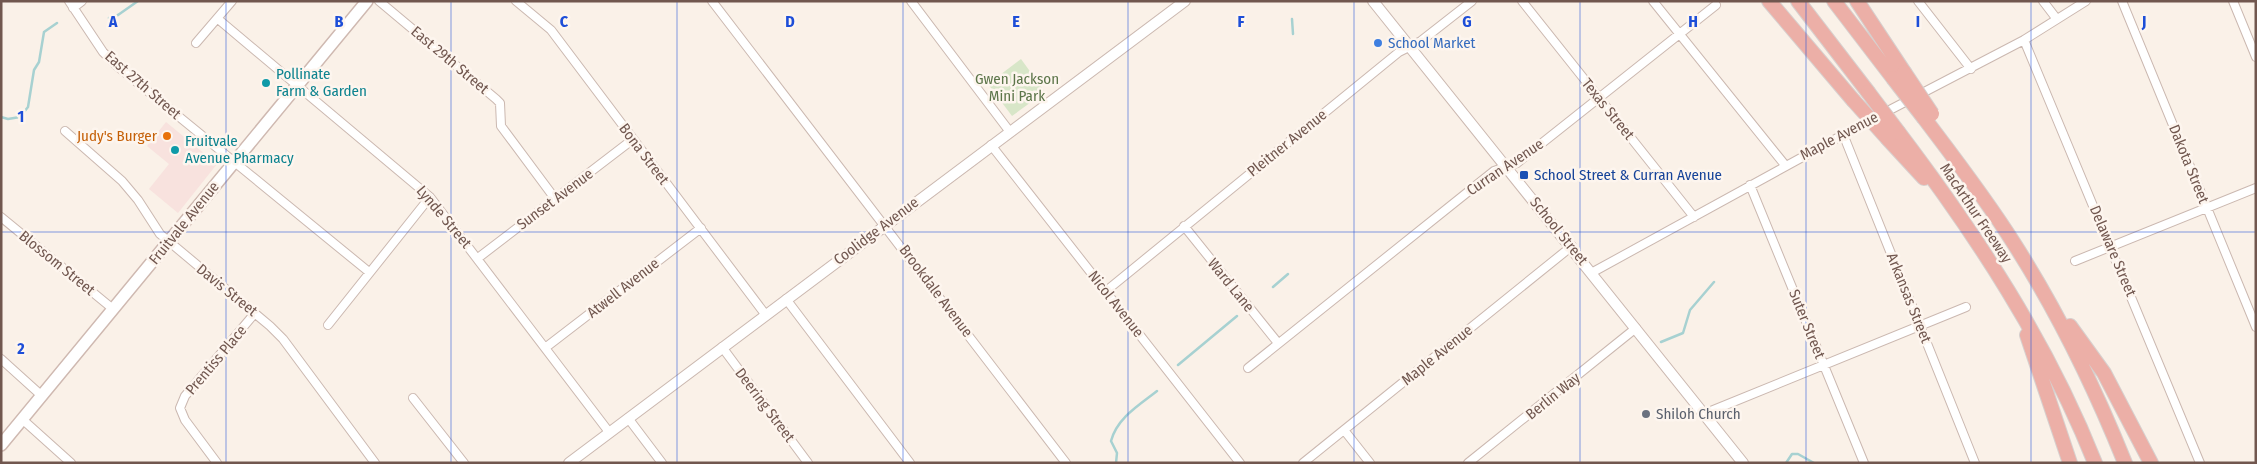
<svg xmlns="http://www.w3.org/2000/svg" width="2257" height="464" viewBox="0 0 2257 464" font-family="'Fira Sans Condensed',sans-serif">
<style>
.commercial{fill:#f8e2de}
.green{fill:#d8e6c8}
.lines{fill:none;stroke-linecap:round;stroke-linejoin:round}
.stream{stroke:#a7d1d1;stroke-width:2.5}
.minor-casing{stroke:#cbb8b0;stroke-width:10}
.tertiary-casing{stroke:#cbb8b0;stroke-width:12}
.secondary-casing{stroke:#cfb9b1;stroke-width:14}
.motorway-casing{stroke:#d7d0ce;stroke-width:16}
.minor{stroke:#fff;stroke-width:8}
.tertiary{stroke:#fff;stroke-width:10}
.secondary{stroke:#fff;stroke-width:11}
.motorway{stroke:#ecafa7;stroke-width:14}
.motorway-bridge-casing{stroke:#d7d0ce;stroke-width:16;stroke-linecap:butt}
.motorway-bridge{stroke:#ecafa7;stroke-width:14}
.grid{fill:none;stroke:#1d4ed8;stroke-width:1;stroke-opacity:0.55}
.shop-dot{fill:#3f7fe0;stroke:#fdf5ee;stroke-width:2}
.culture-dot{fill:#0f9aa8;stroke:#fdf5ee;stroke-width:2}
.food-dot{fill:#e8710a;stroke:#fdf5ee;stroke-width:2}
.transit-dot{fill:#1a4fb4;stroke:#fdf5ee;stroke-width:2}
.worship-dot{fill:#6b7280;stroke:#fdf5ee;stroke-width:2}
.labels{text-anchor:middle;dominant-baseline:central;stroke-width:5;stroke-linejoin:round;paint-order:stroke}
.shop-label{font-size:15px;fill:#366cbe;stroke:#fdf5ee;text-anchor:start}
.street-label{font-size:15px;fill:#71574f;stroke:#fdf5ee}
.culture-label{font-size:15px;fill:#0d838f;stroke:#fdf5ee;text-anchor:start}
.park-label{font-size:15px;fill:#5c7549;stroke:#fdf5ee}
.food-label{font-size:15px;fill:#c56008;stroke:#fdf5ee;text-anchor:end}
.transit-label{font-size:15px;fill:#164399;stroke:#fdf5ee;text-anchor:start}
.worship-label{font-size:15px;fill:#5b616d;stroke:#fdf5ee;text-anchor:start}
.grid-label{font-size:16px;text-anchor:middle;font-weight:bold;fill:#1d4ed8;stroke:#fdf5ee;stroke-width:5;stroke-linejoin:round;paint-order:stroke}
</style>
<rect width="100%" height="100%" fill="#faf1e8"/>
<!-- commercial -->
<path class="commercial" d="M166 122 217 164 178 213 149 189 169 164 147 146Z"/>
<!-- green -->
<path class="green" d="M1021 59 1045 92 1012 116 988 84Z"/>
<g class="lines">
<!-- stream -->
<path class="stream" d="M109 18 118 15 138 1
M1292 19 1293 34
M1 117 8 119 20 117 28 107 34 70 39 62 44 32 57 23
M1273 287 1288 274
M1661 342 1683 333 1690 310 1714 282
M1178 365 1237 316
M1116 463 1117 453 1111 441C1117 418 1139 405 1157 391
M1786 463 1792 454H1798L1814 463"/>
<defs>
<path id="minor" d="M69 1 103 52 117 66 369 272
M379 1 496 99 500 103 501 126 556 200
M516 1 551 30 765 314
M712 1 1066 463
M911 1 1010 132
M1522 1 1694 217
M1653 1 1785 165
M1918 1 1971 69
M2043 1 2056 18
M2122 1 2256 327
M2233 1 2256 57
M73 8 82 1
M218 19 430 197 609 432
M2024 40 2200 463
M196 43 232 1
M1882 114 2024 40 2086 1
M65 131 122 181 138 200 160 234 270 326 283 339 375 463
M1843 134 1975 463
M991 145 1240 463
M1750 185 1864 463
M1 217 113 309
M1184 226 1278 343
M478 258 632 140
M2075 261 2256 188
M1593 272 1872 119
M1106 291 1399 52 1421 41 1472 1
M786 299 910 463
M328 325 430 197
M722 347 808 463
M545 348 701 228
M1 359 42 396
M1248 368 1494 171 1517 163 1716 5
M413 398 464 463
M1706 413 1966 307
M628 418 662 463
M22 419 71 463
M1344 430 1370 463
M217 463 185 420 180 408 185 396 255 313
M1303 463 1572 246
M1468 463 1636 328"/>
<path id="tertiary" d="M1373 1 1743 463
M569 463 1185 1"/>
<path id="secondary" d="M1 445 367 1"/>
<path id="motorway" d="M1769 1 1853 100
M1798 1 1868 92
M1834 1 1893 78
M1857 1 1904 72
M1924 118C1955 159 1986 199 2013 242 2058 312 2094 386 2125 463
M1899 133C1977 236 2047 342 2095 463
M1888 139 1924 178
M2070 326 2104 373 2151 463
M2027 335 2070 463"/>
</defs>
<!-- minor casing -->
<use href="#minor" class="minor-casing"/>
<!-- tertiary casing -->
<use href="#tertiary" class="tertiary-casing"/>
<!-- secondary casing -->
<use href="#secondary" class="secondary-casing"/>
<!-- motorway casing -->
<use href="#motorway" class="motorway-casing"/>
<!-- minor -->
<use href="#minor" class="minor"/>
<!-- tertiary -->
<use href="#tertiary" class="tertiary"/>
<!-- secondary -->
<use href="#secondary" class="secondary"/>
<!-- motorway -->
<use href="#motorway" class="motorway"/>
<defs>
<path id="motorway-bridge" d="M1904 72 1932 114
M1893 78 1924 118
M1868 92 1899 133
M1853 100 1888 139"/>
</defs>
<!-- motorway-bridge casing -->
<use href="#motorway-bridge" class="motorway-bridge-casing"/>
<!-- motorway-bridge -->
<use href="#motorway-bridge" class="motorway-bridge"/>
</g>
<!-- grid -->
<path class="grid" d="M226 1V463M451 1V463M677 1V463M903 1V463M1128 1V463M1354 1V463M1580 1V463M1806 1V463M2031 1V463M1 232H2256"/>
<!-- markers -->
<circle class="shop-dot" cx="1378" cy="43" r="5"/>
<g class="culture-dot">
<circle cx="266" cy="83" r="5"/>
<circle cx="175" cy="150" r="5"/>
</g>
<circle class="food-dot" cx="167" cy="136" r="5"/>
<rect class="transit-dot" x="1519" y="170" width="10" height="10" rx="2.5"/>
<circle class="worship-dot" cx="1646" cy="414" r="5"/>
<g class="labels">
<!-- shop labels -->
<g class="shop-label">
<text x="1388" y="43">School Market</text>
</g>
<!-- street labels -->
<g class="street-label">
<text transform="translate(450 60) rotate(40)">East 29th Street</text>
<text transform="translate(143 85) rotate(41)">East 27th Street</text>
<text transform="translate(1608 109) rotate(51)">Texas Street</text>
<text transform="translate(1839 136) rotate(-28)">Maple Avenue</text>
<text transform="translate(1287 143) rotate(-39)">Pleitner Avenue</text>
<text transform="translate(644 154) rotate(53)">Bona Street</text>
<text transform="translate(2189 164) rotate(68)">Dakota Street</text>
<text transform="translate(1505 167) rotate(-34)">Curran Avenue</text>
<text transform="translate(555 199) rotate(-37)">Sunset Avenue</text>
<text transform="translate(1976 213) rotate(56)">MacArthur Freeway</text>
<text transform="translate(444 217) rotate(50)">Lynde Street</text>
<text transform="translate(184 223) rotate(-51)">Fruitvale Avenue</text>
<text transform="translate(876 231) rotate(-37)">Coolidge Avenue</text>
<text transform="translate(1559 231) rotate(51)">School Street</text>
<text transform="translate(2113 251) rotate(67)">Delaware Street</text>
<text transform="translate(57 263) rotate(39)">Blossom Street</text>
<text transform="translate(1231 285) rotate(51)">Ward Lane</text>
<text transform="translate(623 288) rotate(-38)">Atwell Avenue</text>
<text transform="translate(227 290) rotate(39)">Davis Street</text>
<text transform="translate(936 291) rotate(53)">Brookdale Avenue</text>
<text transform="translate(1909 298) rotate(68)">Arkansas Street</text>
<text transform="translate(1116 304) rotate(52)">Nicol Avenue</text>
<text transform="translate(1807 324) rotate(68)">Suter Street</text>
<text transform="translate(1437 355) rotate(-39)">Maple Avenue</text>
<text transform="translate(216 360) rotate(-50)">Prentiss Place</text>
<text transform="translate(1553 396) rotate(-39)">Berlin Way</text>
<text transform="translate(765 405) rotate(53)">Deering Street</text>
</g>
<!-- culture labels -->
<g class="culture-label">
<text x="276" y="74">Pollinate<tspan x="276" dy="17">Farm &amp; Garden</tspan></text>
<text x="185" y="141">Fruitvale<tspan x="185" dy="17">Avenue Pharmacy</tspan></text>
</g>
<!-- park labels -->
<g class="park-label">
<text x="1017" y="79">Gwen Jackson<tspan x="1017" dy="17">Mini Park</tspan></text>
</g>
<!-- food labels -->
<g class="food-label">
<text x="157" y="136">Judy's Burger</text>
</g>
<!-- transit labels -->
<g class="transit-label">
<text x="1534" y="175">School Street &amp; Curran Avenue</text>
</g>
<!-- worship labels -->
<g class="worship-label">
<text x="1656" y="414">Shiloh Church</text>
</g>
</g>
<g class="grid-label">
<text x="113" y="27">A</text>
<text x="339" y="27">B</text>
<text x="564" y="27">C</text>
<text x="790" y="27">D</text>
<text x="1016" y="27">E</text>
<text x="1241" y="27">F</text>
<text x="1467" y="27">G</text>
<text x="1693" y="27">H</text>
<text x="1918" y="27">I</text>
<text x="2144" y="27">J</text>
<text x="21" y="122">1</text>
<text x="21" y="354">2</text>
</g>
<!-- border -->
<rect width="2257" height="464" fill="none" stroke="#71574f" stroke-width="5"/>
</svg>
